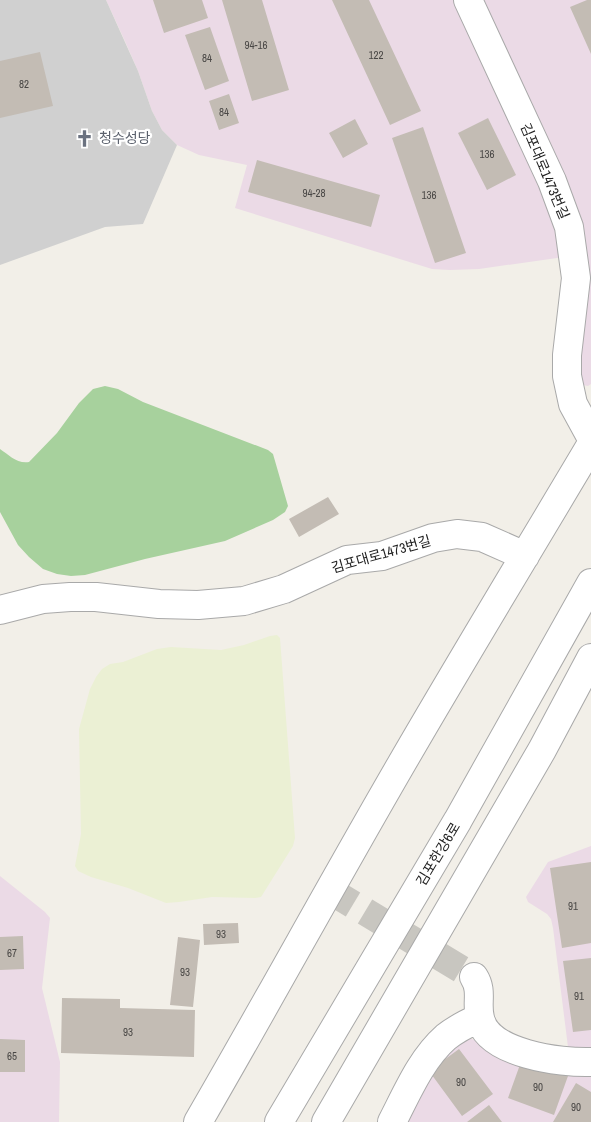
<svg xmlns="http://www.w3.org/2000/svg" width="591" height="1122" viewBox="0 0 591 1122" font-family="'Archivo Narrow','Noto Sans KR',sans-serif">
<style>
.industrial{fill:#ebdae6}
.religious{fill:#d0d0d0}
.farmland{fill:#ebf0d4}
.forest{fill:#a7d19d}
.building{fill:#c3bcb4}
.lines{fill:none;stroke-linecap:round;stroke-linejoin:round}
.minor-tunnel{stroke:#c8c6c0;stroke-width:28;stroke-dasharray:28 14;stroke-linecap:butt}
.minor-casing{stroke:#a9a9a9;stroke-width:30}
.minor{stroke:#fff;stroke-width:28}
.labels{text-anchor:middle;dominant-baseline:central;stroke-width:4.5;stroke-linejoin:round;paint-order:stroke}
.number-label{font-size:11px;fill:#4a4846}
.worship-label{font-size:14px;fill:#5b616d;stroke:#fff;text-anchor:start}
.street-label{font-size:14px;fill:#222;stroke:#fff}
</style>
<rect width="100%" height="100%" fill="#f2efe8"/>
<!-- industrial -->
<path class="industrial" d="M106 0H454L554 216 564 257 479 269 450 270 432 269 235 208 247 165 199 155 177 145 162 130 152 111 138 71 124 39Z
M478 0H591V384L588 386 583 385 578 381 585 295Z
M591 846V1055H569L553 928 551 919 547 914 528 902 526 897 548 862Z
M0 876 45 912 50 918 42 988 60 1062 59 1122H0Z
M462 1035 494 1048 591 1071V1122H400L425 1073Z"/>
<!-- religious -->
<path class="religious" d="M0 0H106L138 71 152 111 162 130 177 145 143 224 105 227 0 265Z"/>
<!-- farmland -->
<path class="farmland" d="M277 635 280 638 295 838 293 846 261 897 255 898 212 897 179 902 166 903 128 888 91 877 78 871 75 866 81 834 79 729 90 689 96 677 102 669 110 664 123 662 157 649 171 647 221 650 244 645 270 636Z"/>
<!-- forest -->
<path class="forest" d="M105 386 118 389 143 402 268 450 273 454 288 506 285 512 273 520 225 541 145 559 85 575 71 576 57 574 43 569 29 557 18 545 0 512V449C9 455 17 464 29 462L57 433 79 403 93 389Z"/>
<!-- building -->
<path class="building" d="M153 0H202L208 18 164 33Z
M222 0H262L289 90 252 101Z
M332 0H369L421 111 390 125Z
M587 0H591V54L570 7Z
M210 27 229 81 205 90 185 35Z
M40 52 53 106 0 118V61Z
M229 94 239 123 219 130 209 101Z
M488 118 516 175 487 190 458 133Z
M355 119 368 144 343 158 329 133Z
M423 127 466 253 435 263 392 138Z
M257 160 380 195 371 227 248 192Z
M328 497 339 514 299 537 289 519Z
M591 862V943L562 948 550 868Z
M238 923 239 943 204 945 203 924Z
M23 936 24 969 0 970V937Z
M178 937 200 940 193 1007 170 1005Z
M591 958V1030L573 1032 563 961Z
M62 998 120 999V1008L195 1010 194 1057 61 1053Z
M0 1039 25 1040V1072H0Z
M459 1049 493 1094 462 1116 429 1071Z
M522 1059 568 1076 554 1115 508 1098Z
M576 1083 591 1092V1122H553Z
M489 1105 502 1122H467Z"/>
<g class="lines">
<!-- minor-tunnel -->
<path class="minor-tunnel" d="M329 890 474 977"/>
<defs>
<path id="minor" d="M468 0 552 181 569 227 576 278 567 355V376L573 404 591 437
M0 610 43 599 70 597H96L159 604 198 605 244 601 284 589 347 560 382 556 433 538 457 534 482 537 525 556
M474 977C483 991 476 1003 480 1018 487 1054 561 1063 591 1062
M198 1122C267 1003 333 882 402 763 464 656 528 551 591 445
M279 1122 458 820 591 583
M326 1122 542 750 591 658
M392 1122C407 1093 421 1059 446 1037 456 1029 468 1023 479 1018"/>
</defs>
<!-- minor casing -->
<use href="#minor" class="minor-casing"/>
<!-- minor -->
<use href="#minor" class="minor"/>
</g>
<!-- icons -->
<defs>
<symbol id="church-bare" viewBox="-9 -9 18 18"><path d="M-1.2-6h2.4v3.5h3.3v2.4h-3.3V6h-2.4V-.1h-3.3v-2.4h3.3Z" fill="#6b7280" stroke="#fff" stroke-width="2.5" paint-order="stroke"/></symbol>
</defs>
<g fill-rule="evenodd">
<use href="#church-bare" x="72" y="126" width="25" height="25"/>
</g>
<g class="labels">
<!-- number labels -->
<g class="number-label">
<text x="256" y="45">94-16</text>
<text x="376" y="55">122</text>
<text x="207" y="58">84</text>
<text x="24" y="84">82</text>
<text x="224" y="112">84</text>
<text x="487" y="154">136</text>
<text x="314" y="193">94-28</text>
<text x="429" y="195">136</text>
<text x="573" y="906">91</text>
<text x="221" y="934">93</text>
<text x="12" y="953">67</text>
<text x="185" y="972">93</text>
<text x="579" y="996">91</text>
<text x="128" y="1032">93</text>
<text x="12" y="1056">65</text>
<text x="461" y="1082">90</text>
<text x="538" y="1087">90</text>
<text x="576" y="1107">90</text>
</g>
<!-- worship labels -->
<g class="worship-label">
<text x="99" y="138">청수성당</text>
</g>
<!-- street labels -->
<g class="street-label">
<text transform="translate(545 171) rotate(67)">김포대로1473번길</text>
<text transform="translate(381 554) rotate(-16)">김포대로1473번길</text>
<text transform="translate(438 854) rotate(-59)">김포한강6로</text>
</g>
</g>
</svg>
